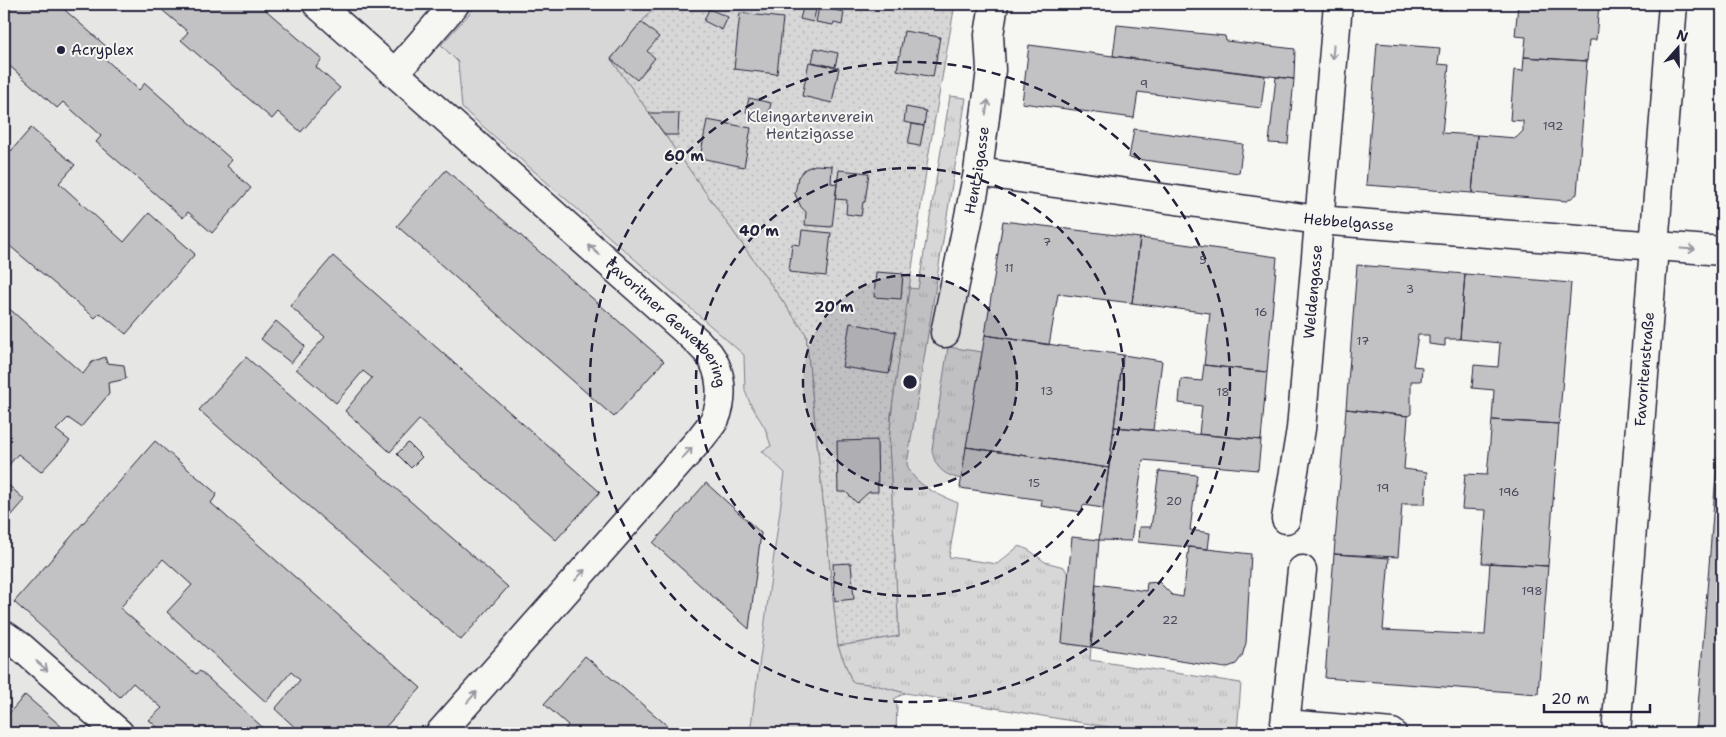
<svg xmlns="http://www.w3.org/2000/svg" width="1726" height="737" viewBox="0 0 1726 737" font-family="'Shantell Sans',sans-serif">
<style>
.built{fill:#e6e6e4}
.grass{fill:url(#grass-tufts);stroke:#7c7c89}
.park{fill:#d7d7d7;stroke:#7c7c89}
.garden{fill:url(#garden-dots);stroke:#7c7c89}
.building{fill:#c2c2c4;stroke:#22223b}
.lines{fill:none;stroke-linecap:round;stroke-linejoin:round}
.minor-casing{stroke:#22223b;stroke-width:31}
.secondary-casing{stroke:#22223b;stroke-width:31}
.minor{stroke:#f6f6f2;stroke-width:28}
.secondary{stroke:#f6f6f2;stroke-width:28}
.oneway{stroke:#9797a0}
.ring{fill:none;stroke:#22223b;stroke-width:2.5;stroke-dasharray:9 6}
.poi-dot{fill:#22223b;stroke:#f6f6f2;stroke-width:2}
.labels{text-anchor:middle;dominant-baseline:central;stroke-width:4;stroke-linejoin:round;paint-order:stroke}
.number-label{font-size:12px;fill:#4a4a5d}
.poi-label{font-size:15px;fill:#22223b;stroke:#f6f6f2;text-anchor:start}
.park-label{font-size:15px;fill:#4f4f62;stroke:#f6f6f2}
.street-label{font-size:15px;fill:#22223b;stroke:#f6f6f2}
.centre{fill:#22223b;stroke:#f6f6f2;stroke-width:2.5}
.ring-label{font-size:15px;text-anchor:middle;font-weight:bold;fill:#22223b;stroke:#f6f6f2;stroke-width:4;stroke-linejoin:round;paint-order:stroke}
</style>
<defs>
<pattern id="grass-tufts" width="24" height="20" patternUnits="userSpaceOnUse" patternTransform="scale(1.25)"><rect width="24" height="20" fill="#d7d7d7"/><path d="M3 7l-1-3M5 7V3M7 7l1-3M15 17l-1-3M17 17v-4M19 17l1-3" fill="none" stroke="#b8b8b9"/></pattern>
<pattern id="garden-dots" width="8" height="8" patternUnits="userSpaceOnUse" patternTransform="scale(1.25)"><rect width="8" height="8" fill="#d7d7d7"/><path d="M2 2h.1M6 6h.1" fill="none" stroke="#b8b8b9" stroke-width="1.8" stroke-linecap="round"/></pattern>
</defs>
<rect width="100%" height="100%" fill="#f6f6f2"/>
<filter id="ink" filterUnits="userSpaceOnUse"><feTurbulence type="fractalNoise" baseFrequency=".02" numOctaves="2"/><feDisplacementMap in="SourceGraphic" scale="10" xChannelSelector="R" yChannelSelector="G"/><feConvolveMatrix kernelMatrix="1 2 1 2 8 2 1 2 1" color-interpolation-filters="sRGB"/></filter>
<g filter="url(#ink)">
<!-- built -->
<path class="built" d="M4 4H478L441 44 458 62 462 108 744 355 745 391 750 403 765 428 771 447 762 451 785 473 750 733H4Z"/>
<!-- grass -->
<path class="grass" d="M950 96 966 98 907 464C913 485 939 495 958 503L949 557 997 564 1019 546 1029 550 1045 562 1064 567 1069 576 1063 643 1091 647 1090 660 1241 683 1237 733H1144L905 693 875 685 852 682 838 646 899 636 889 443 893 398 909 288 918 289Z
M948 347 982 352 961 479C944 475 935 468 932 450Z"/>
<!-- park -->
<path class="park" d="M478 4H657L611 59 806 334 838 646 852 682 875 685 905 693 894 699 897 705 896 733H750L785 473 762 451 771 446 765 428 750 403 745 391 744 355 462 108 458 62 441 45Z"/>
<!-- garden -->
<path class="garden" d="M657 4H955L928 158 891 414 889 443 899 636 838 646 806 334 611 59Z"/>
<!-- building -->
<path class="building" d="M4 4H58L108 48 101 55 139 90 145 83 232 160 227 166 251 188 212 233 188 212 183 218 96 142 101 136 63 102 57 108 4 61Z
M155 4H259L322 59 316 67 340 88 301 132 278 112 272 119 181 40 188 32Z
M804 4 817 6 813 22 800 19Z
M1398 4H1447V9Z
M1518 4H1599L1596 40H1589L1587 61 1524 57 1526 37 1515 36Z
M819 7 844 12 842 25 834 23 833 25 816 22Z
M709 9 728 17 722 30 704 21Z
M740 13 783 18 777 74 734 69Z
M641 22 659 37 647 51 655 58 637 80 611 59Z
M1117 25 1225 36 1226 41 1295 49 1294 79 1113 56Z
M904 31 940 37 933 77 897 70Z
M1377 43 1440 48 1438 64 1449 65 1442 133 1477 135 1472 193 1366 185Z
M1029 45 1265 76 1261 108 1138 92 1134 118 1022 103Z
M815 48 838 53 835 67 812 62Z
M1524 57 1587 61 1577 194 1567 201 1472 193 1477 135 1516 138 1523 131V121L1510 120 1514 70 1523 71Z
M809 62 839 68 832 103 802 96Z
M1276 77 1294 79 1288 144 1269 143Z
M749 98 771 103 768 116 746 112Z
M906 107 926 111 924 126 904 122Z
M649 113H679L678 135H665Z
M707 120 751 128 744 167 700 158Z
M912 124 924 126 920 146 908 144Z
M31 128 75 165 59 183 124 242 149 213 195 254 126 334 100 313 95 318 4 241V237L7 231 4 228V144L11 151Z
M1134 129 1243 144 1239 173 1129 158Z
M815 165 832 166 831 183 837 184 832 227 805 225 806 212 801 207 795 194 798 177 805 169Z
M446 170 664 361 614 417 397 226Z
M839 170 869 173 865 202H863L861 216 846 214 847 200 835 199Z
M1003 221 1140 238 1132 303 1058 294 1049 345 985 335Z
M802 230 831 233 826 276 789 272 792 244 800 245Z
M1140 238 1277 257 1267 372 1204 365 1210 313 1132 303Z
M333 256 600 492 556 540 419 420 390 452 345 411 372 378 363 371 336 403 296 369 325 337 290 306Z
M1357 265 1465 274 1460 339H1445V346L1429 344V335H1418L1413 366 1422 367 1421 381H1411V414L1408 416 1346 409Z
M876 272 903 274 901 299 874 297Z
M1465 274 1571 283 1559 424 1492 420 1494 390 1472 388 1474 365 1498 367 1500 343 1460 339Z
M4 304 83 374 92 362 105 357 107 363 124 365 126 379 108 383 109 394 81 427 68 418 56 430 70 441 41 472 18 454 4 471Z
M276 321 305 346 291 363 261 339Z
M850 323 896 332 889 374 842 367Z
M985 335 1123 355 1109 468 966 447Z
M1123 355 1162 361 1153 430 1114 427Z
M246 357 508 587 461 640 199 410Z
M1204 365 1267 372 1261 440 1199 434 1202 406 1179 403 1181 379 1202 381Z
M1722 398V733H1696Z
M1346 409 1408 416 1404 469 1427 472 1425 504H1402L1398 557 1334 554Z
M1492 420 1559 424 1548 566 1482 563 1486 510 1462 509 1465 474 1487 475Z
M1114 427 1261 440 1258 470 1143 460 1131 541 1099 540Z
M877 440 878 492H869L857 503 846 492H838L837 441Z
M155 441 217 494 211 503 421 688 380 733H301L275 709 300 680 291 672 266 702 167 612 192 585 163 559 120 608 196 674 200 671 269 733H164L149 720 162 708 133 683 120 697 14 602Z
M408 443 422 457 411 468 397 454Z
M966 447 1109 468 1103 508 1083 505 1082 512 1041 506 1042 500 960 488Z
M1159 471 1197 475 1190 530 1210 533 1208 549 1138 542 1139 527H1151Z
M4 481 25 500 4 524Z
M706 483 761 533 749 629 653 543Z
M1072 537 1099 540 1091 647 1062 643Z
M1189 547 1251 554 1246 643 1242 656 1236 664 1225 668 1091 647 1096 584 1146 591 1147 583 1159 582 1172 595 1183 597Z
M1334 554 1389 558 1383 630 1485 635 1490 563 1548 566 1538 694 1325 678Z
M851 563 854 599 835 601 833 564Z
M585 656 676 733H563L568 725 544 704Z
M25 695 69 733H4V719Z"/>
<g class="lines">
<defs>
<g id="minor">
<path id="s1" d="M317 4 698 342C701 346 705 349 709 354 722 371 724 399 715 419 712 425 705 432 701 438L440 733"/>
<path d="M395 73 455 4"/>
<path id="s2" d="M978 172 1318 220 1722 251"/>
<path id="s3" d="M945 333 978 172 991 70 989 35 994 4"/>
<path id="s4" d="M1286 519 1301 429 1338 4"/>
<path d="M4 635 21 647 119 733"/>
<path d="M1286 724 1392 733"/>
<path d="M1284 733 1302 570"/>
</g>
<g id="secondary">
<path id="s5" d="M1616 733 1673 4"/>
</g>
</defs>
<!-- minor casing -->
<use href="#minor" class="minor-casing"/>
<!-- secondary casing -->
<use href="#secondary" class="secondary-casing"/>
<!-- minor -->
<use href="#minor" class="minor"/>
<!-- secondary -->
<use href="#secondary" class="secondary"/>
</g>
<!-- one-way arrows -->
<defs><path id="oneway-shaft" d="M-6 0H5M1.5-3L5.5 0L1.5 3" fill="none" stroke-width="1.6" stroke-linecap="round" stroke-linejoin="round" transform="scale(1.25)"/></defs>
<g class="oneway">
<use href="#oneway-shaft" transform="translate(1333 52) rotate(95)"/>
<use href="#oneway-shaft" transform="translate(987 107) rotate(-81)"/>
<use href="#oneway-shaft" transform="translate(1688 249) rotate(4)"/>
<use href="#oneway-shaft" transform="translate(594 250) rotate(-138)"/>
<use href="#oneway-shaft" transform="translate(687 453) rotate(-49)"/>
<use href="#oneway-shaft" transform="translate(580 575) rotate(-48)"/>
<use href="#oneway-shaft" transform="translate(42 666) rotate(41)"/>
<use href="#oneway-shaft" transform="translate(472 697) rotate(-48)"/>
</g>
</g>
<!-- distance rings -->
<circle cx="910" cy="382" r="107" fill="#22223b" fill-opacity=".12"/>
<g class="ring">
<circle cx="910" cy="382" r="107"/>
<circle cx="910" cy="382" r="214"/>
<circle cx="910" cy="382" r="320"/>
</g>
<!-- markers -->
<circle class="poi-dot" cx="61" cy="50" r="5"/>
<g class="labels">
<!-- number labels -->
<g class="number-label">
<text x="1144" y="84">9</text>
<text x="1553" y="126">192</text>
<text x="1047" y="242">7</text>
<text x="1203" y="260">5</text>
<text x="1009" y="268">11</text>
<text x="1410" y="289">3</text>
<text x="1261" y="312">16</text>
<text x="1363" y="341">17</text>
<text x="1047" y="391">13</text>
<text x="1223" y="392">18</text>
<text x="1034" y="483">15</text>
<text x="1383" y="488">19</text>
<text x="1509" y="492">196</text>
<text x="1174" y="501">20</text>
<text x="1532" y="591">198</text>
<text x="1170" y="620">22</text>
</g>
<!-- poi labels -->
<g class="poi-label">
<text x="71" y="50">Acryplex</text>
</g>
<!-- park labels -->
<g class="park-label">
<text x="810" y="117">Kleingartenverein<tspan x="810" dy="17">Hentzigasse</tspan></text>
</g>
<!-- street labels -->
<g class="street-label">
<text stroke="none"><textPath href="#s3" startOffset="166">Hentzigasse</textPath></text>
<text stroke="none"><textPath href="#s2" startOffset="374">Hebbelgasse</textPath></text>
<text stroke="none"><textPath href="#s4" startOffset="229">Weldengasse</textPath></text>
<text stroke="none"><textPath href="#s1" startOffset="475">Favoritner Gewerbering</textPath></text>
<text stroke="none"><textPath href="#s5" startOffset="365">Favoritenstraße</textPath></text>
</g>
</g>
<circle cx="910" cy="382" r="8" class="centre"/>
<g class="ring-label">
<text x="684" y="161">60 m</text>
<text x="759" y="236">40 m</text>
<text x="834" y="312">20 m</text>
</g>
<!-- margin -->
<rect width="1726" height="737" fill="none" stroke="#f6f6f2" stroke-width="20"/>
<rect x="10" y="10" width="1706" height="717" fill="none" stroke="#22223b" stroke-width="2" filter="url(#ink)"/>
<!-- north arrow -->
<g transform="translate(1678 48) rotate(20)" stroke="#f6f6f2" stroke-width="4" paint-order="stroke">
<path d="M0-4L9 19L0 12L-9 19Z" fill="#22223b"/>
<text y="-8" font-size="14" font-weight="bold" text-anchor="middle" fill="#22223b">N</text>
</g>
<!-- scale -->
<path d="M1544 704v8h106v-8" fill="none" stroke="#22223b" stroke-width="2.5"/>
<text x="1551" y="704" font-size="15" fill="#22223b" stroke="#f6f6f2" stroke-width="4" paint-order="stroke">20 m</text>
</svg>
